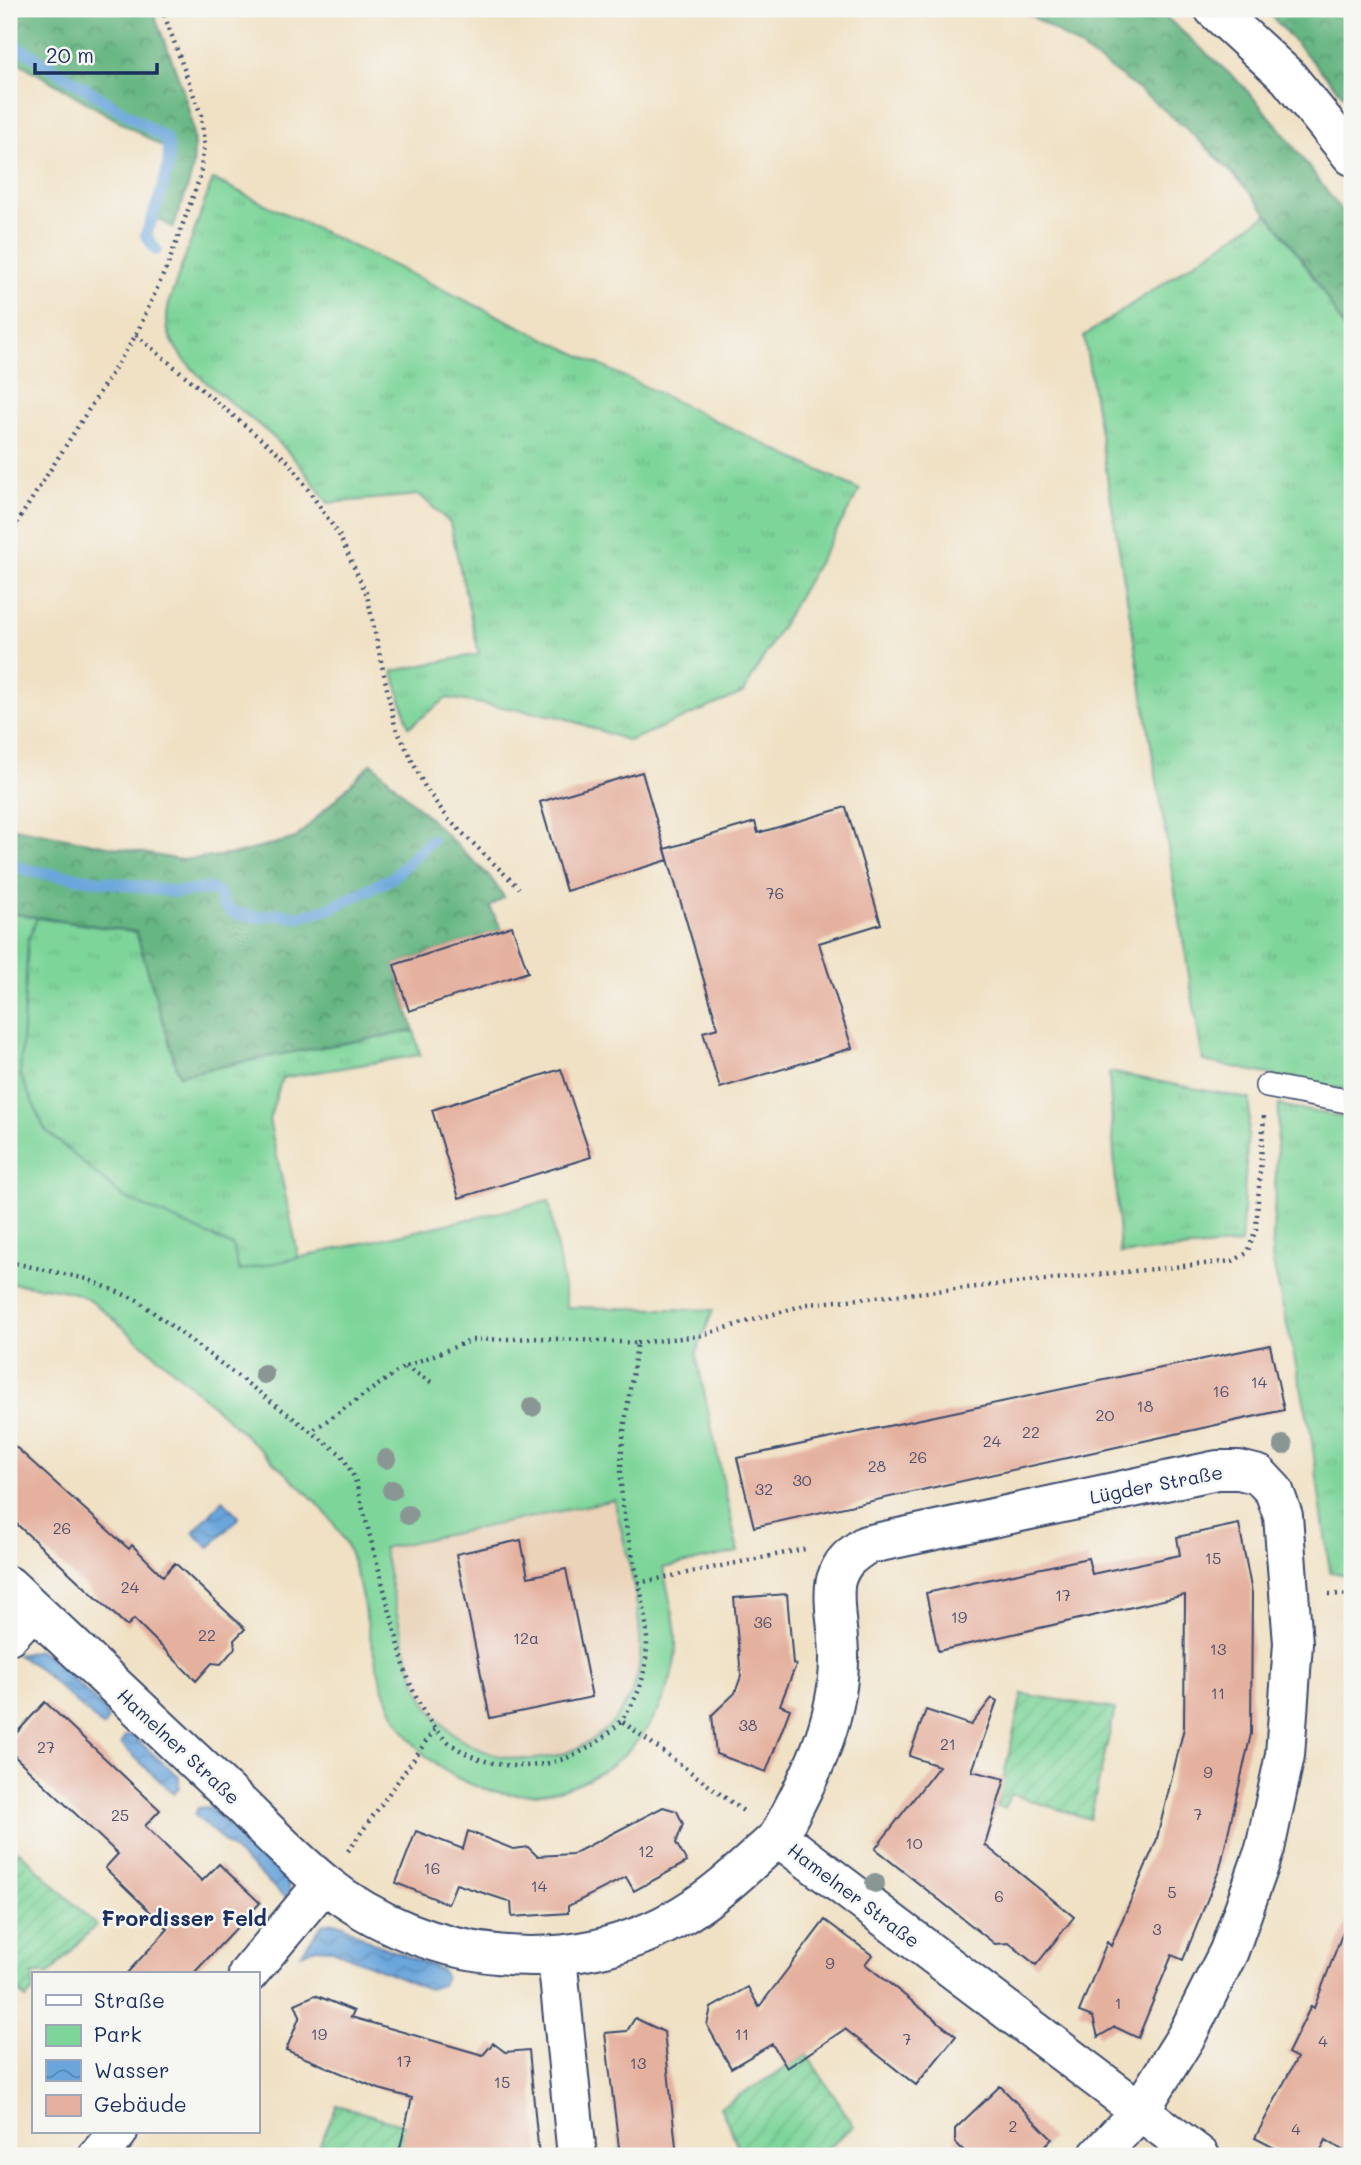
<svg xmlns="http://www.w3.org/2000/svg" width="1361" height="2165" viewBox="0 0 1361 2165" font-family="Mali,sans-serif">
<style>
.built{fill:#ead3b9}
.grass{fill:url(#grass-tufts);stroke:#4c827c;stroke-width:2}
.forest{fill:url(#forest-crowns);stroke:#407270;stroke-width:2}
.park{fill:#7ed59a;stroke:#4c827c;stroke-width:2;fill-rule:evenodd}
.garden{fill:url(#garden-furrows);stroke:#4c827c;stroke-width:2}
.water{fill:url(#water-waves);stroke:#426a9c;stroke-width:2}
.lines{fill:none;stroke-linecap:round;stroke-linejoin:round}
.stream{stroke:#6aa6db;stroke-width:12}
.building{fill:#e5b19f}
.service-casing{stroke:#3b4a6d;stroke-width:26}
.minor-casing{stroke:#3b4a6d;stroke-width:42}
.path{stroke:#3b4a6d;stroke-width:4.5;stroke-dasharray:2 5;stroke-linecap:butt}
.service{stroke:#fff;stroke-width:23}
.minor{stroke:#fff;stroke-width:38}
.tree{fill:#899694}
.labels{text-anchor:middle;dominant-baseline:central;stroke-width:5;stroke-linejoin:round;paint-order:stroke}
.number-label{font-size:16px;fill:#4e506e}
.street-label{font-size:19px;fill:#1b2f5e;stroke:#f6f6f2}
.neighbourhood-label{font-size:21px;font-weight:bold;fill:#1b2f5e;stroke:#f6f6f2}
</style>
<defs>
<pattern id="grass-tufts" width="24" height="20" patternUnits="userSpaceOnUse" patternTransform="scale(1.75)"><rect width="24" height="20" fill="#7ed59a"/><path d="M3 7l-1-3M5 7V3M7 7l1-3M15 17l-1-3M17 17v-4M19 17l1-3" fill="none" stroke="#6cb787"/></pattern>
<pattern id="forest-crowns" width="20" height="18" patternUnits="userSpaceOnUse" patternTransform="scale(1.75)"><rect width="20" height="18" fill="#66b682"/><path d="M2 6a3 3 0 1 1 6 0M12 15a3 3 0 1 1 6 0" fill="none" stroke="#53946e"/></pattern>
<pattern id="garden-furrows" width="10" height="10" patternUnits="userSpaceOnUse" patternTransform="scale(1.75)"><rect width="10" height="10" fill="#7ed59a"/><path d="M-1 1l2-2M0 10L10 0M9 11l2-2" fill="none" stroke="#6cb787"/></pattern>
<pattern id="water-waves" width="16" height="10" patternUnits="userSpaceOnUse" patternTransform="scale(1.75)"><rect width="16" height="10" fill="#6aa6db"/><path d="M0 5q4-4 8 0t8 0" fill="none" stroke="#5688b5"/></pattern>
</defs>
<rect width="100%" height="100%" fill="#f6f6f2"/>
<filter id="ink" filterUnits="userSpaceOnUse"><feTurbulence type="fractalNoise" baseFrequency=".0143" numOctaves="2"/><feDisplacementMap in="SourceGraphic" scale="14" xChannelSelector="R" yChannelSelector="G"/><feConvolveMatrix kernelMatrix="1 2 1 2 8 2 1 2 1" color-interpolation-filters="sRGB"/></filter>
<filter id="wash" filterUnits="userSpaceOnUse"><feTurbulence type="fractalNoise" baseFrequency=".00686" numOctaves="4" result="noise"/><feDisplacementMap in="SourceGraphic" scale="28" xChannelSelector="R" yChannelSelector="G"/><feGaussianBlur stdDeviation="1.57" result="paint"/><feColorMatrix in="noise" values="0 0 0 0 0 0 0 0 0 0 0 0 0 0 0 0 0 1.4 0 .05"/><feComposite in="paint" operator="in"/></filter>
<g filter="url(#wash)">
<rect width="100%" height="100%" fill="#f0e1c4"/>
<!-- built -->
<path class="built" d="M615 1500 643 1649 637 1679 624 1706 605 1729 581 1747 553 1757 522 1760 492 1756 466 1743 442 1725 424 1699 414 1671 383 1548Z"/>
<!-- grass -->
<path class="grass" d="M213 179 860 490 743 693 629 741 561 717 447 698 409 727 393 671 479 654 450 523 420 495 328 503C311 479 294 456 272 436 242 409 189 377 171 339 165 327 167 314 169 302Z
M1269 213 1328 296 1352 344V1091L1203 1061 1084 336Z
M37 918 136 932 180 1075 277 1055 414 1031 420 1055 282 1078 269 1120 299 1258 239 1271 123 1197 45 1130 20 1075 28 940Z
M1109 1072 1250 1099 1241 1244 1120 1254Z
M1279 1105 1352 1119V1576L1330 1572 1310 1428 1272 1258Z"/>
<!-- forest -->
<path class="forest" d="M9 9H152C170 59 202 117 192 171 188 190 179 210 173 228L158 218C158 195 174 172 166 149L9 57Z
M1020 9H1157L1242 85 1278 126 1352 225V344C1272 188 1167 99 1020 9Z
M1265 9H1352V105Z
M372 763 490 877 504 897 490 907 502 930 394 965 414 1031 277 1055 179 1075 136 932 9 913V827L181 860 236 854 296 838Z"/>
<!-- park -->
<path class="park" d="M9 913 37 918 28 940 20 1075 45 1130 123 1197 233 1246 239 1271 549 1201 567 1307 713 1310 696 1354 738 1552 663 1568C669 1600 681 1632 674 1665 651 1780 518 1838 426 1756 369 1705 374 1621 350 1554 335 1513 297 1484 266 1455 223 1414 181 1375 135 1338 119 1325 102 1307 84 1297 68 1288 28 1286 9 1283ZM614 1500C625 1545 649 1635 637 1677 609 1776 476 1787 425 1701 406 1669 392 1587 383 1548Z"/>
<!-- garden -->
<path class="garden" d="M1022 1694 1115 1709 1090 1819 1010 1794 1005 1808 997 1807Z
M18 1850 96 1925 49 1974H33V1991L26 1999 9 1982V1860Z
M807 2055 854 2126 817 2156H743L720 2107Z
M337 2105 431 2133 424 2156H315Z"/>
<!-- water -->
<path class="water" d="M223 1500 239 1517 209 1548 193 1532Z
M38 1650 49 1656 104 1709 108 1719 103 1727 36 1666 17 1655Z
M125 1736 134 1737 179 1777V1788L174 1794 121 1744Z
M209 1807 287 1878 290 1892 287 1899 194 1814 198 1808Z
M334 1922 343 1925 373 1943 441 1969 445 1976 442 1985 429 1989 330 1949 316 1948 301 1954 323 1924Z"/>
<g class="lines">
<!-- stream -->
<path class="stream" d="M9 41 165 138C178 160 154 211 146 235L156 250
M9 864 31 871 177 892 212 889 221 896 222 904 234 913 259 917 278 914 299 917 331 908 392 878 431 840"/>
</g>
<g id="blocks">
<!-- building -->
<path class="building" d="M642 772 668 860 566 891 540 802Z
M846 807 881 924 819 943 852 1048 720 1088 703 1032 718 1028 665 849 755 822 758 833Z
M512 926 528 972 409 1011 394 965Z
M561 1069 591 1157 459 1198 432 1110Z
M1270 1345 1284 1410 754 1527 737 1458Z
M9 1441 129 1549 132 1545 163 1576 175 1563 245 1629 234 1640 235 1648 221 1664 212 1663 196 1681 134 1619 127 1626 9 1517Z
M1239 1524 1252 1593 1251 1734 1220 1868 1183 1960 1172 1955 1138 2038 1115 2027 1098 2037 1093 2017 1079 2012 1107 1942 1111 1946 1156 1842 1184 1728 1185 1595 938 1651 926 1593 1088 1558 1092 1574 1180 1555 1177 1537Z
M521 1540 528 1577 566 1569 592 1697 490 1718 456 1554Z
M787 1594 793 1664 796 1665 780 1705 790 1709 766 1772 716 1754 712 1715 735 1693 741 1676 734 1598Z
M992 1698 997 1701 972 1771 1005 1779 985 1845 1074 1917 1036 1965 1009 1943 995 1944 875 1849 939 1766 909 1756 926 1710 971 1725Z
M45 1702 160 1810 145 1826 202 1881 219 1864 260 1903 193 1974H126L168 1929 105 1868 118 1854 9 1751V1741Z
M663 1807 677 1811 683 1824 676 1843 687 1862 634 1891 626 1877 568 1906V1913L512 1917 511 1902 456 1884 448 1904 396 1883 416 1831 463 1849 468 1831 513 1849 528 1847 537 1856 573 1854Z
M1349 1916 1352 1917V2156L1326 2140 1318 2156H1290L1255 2138 1297 2058 1288 2053 1311 2006 1314 2008Z
M825 1920 872 1955 865 1964 956 2036 916 2085 845 2029 787 2068 772 2044 731 2068 707 2025 711 2008 748 1987 759 2007Z
M315 1995 354 2011 351 2017 483 2055 493 2043 505 2052 529 2050 539 2156H398L412 2098 379 2089 286 2050 300 2016 295 2004Z
M635 2018 664 2032 677 2156H620L605 2033 627 2031Z
M1000 2086 1052 2139 1034 2156H969L955 2142V2129Z"/>
</g>
</g>
<g filter="url(#ink)">
<use href="#blocks" fill-opacity="0" stroke="#3b4a6d" stroke-width="2"/>
<g class="lines">
<defs>
<path id="service" d="M1267 1086 1352 1102"/>
<path id="minor" d="M1214 9 1288 77 1352 156
M9 1586C79 1652 150 1719 220 1785 254 1817 287 1853 324 1883 424 1964 573 1982 684 1914 719 1893 748 1864 778 1837L1200 2156
M9 1635 33 1609
M778 1837C808 1781 838 1726 839 1661 840 1637 831 1601 836 1580 842 1561 850 1556 866 1545L1217 1470H1239L1259 1475 1274 1491 1283 1516 1293 1643 1285 1755 1265 1849 1229 1951 1187 2035 1139 2112 1098 2156
M557 1957 577 2156
M248 1974 324 1883
M98 2156 118 2132"/>
</defs>
<!-- service casing -->
<use href="#service" class="service-casing"/>
<!-- minor casing -->
<use href="#minor" class="minor-casing"/>
<!-- path -->
<path class="path" d="M136 335 290 463 339 535 367 595 395 726 425 787 449 820 519 888
M9 535 136 335 169 262 200 177 204 143 201 115 162 9
M9 1262 87 1279 137 1300 342 1455 355 1479 406 1673C416 1698 426 1723 447 1741 512 1793 620 1760 642 1680 659 1619 627 1558 622 1497 617 1447 631 1393 637 1343L541 1338 472 1340 404 1367 312 1431
M637 1343 698 1336 808 1304 1233 1261 1247 1253 1256 1229 1264 1116
M405 1367 431 1382
M638 1583 805 1549
M1329 1594 1352 1595
M623 1722 746 1813
M348 1851 435 1729"/>
<!-- service -->
<use href="#service" class="service"/>
<!-- minor -->
<use href="#minor" class="minor"/>
</g>
<!-- trees -->
<g class="tree">
<circle cx="264" cy="1374" r="10"/>
<circle cx="532" cy="1407" r="10"/>
<circle cx="1283" cy="1445" r="10"/>
<circle cx="386" cy="1459" r="10"/>
<circle cx="392" cy="1490" r="10"/>
<circle cx="408" cy="1515" r="10"/>
<circle cx="875" cy="1883" r="10"/>
</g>
</g>
<g class="labels">
<!-- number labels -->
<g class="number-label">
<text x="775" y="892">76</text>
<text x="1259" y="1381">14</text>
<text x="1221" y="1390">16</text>
<text x="1145" y="1405">18</text>
<text x="1105" y="1414">20</text>
<text x="1031" y="1431">22</text>
<text x="992" y="1440">24</text>
<text x="918" y="1456">26</text>
<text x="877" y="1465">28</text>
<text x="802" y="1479">30</text>
<text x="764" y="1488">32</text>
<text x="62" y="1527">26</text>
<text x="1213" y="1557">15</text>
<text x="130" y="1586">24</text>
<text x="1063" y="1594">17</text>
<text x="959" y="1616">19</text>
<text x="763" y="1621">36</text>
<text x="207" y="1634">22</text>
<text x="526" y="1637">12a</text>
<text x="1218" y="1648">13</text>
<text x="1218" y="1692">11</text>
<text x="748" y="1724">38</text>
<text x="948" y="1743">21</text>
<text x="46" y="1746">27</text>
<text x="1208" y="1771">9</text>
<text x="1198" y="1813">7</text>
<text x="120" y="1814">25</text>
<text x="914" y="1842">10</text>
<text x="646" y="1850">12</text>
<text x="432" y="1867">16</text>
<text x="539" y="1885">14</text>
<text x="1172" y="1891">5</text>
<text x="999" y="1895">6</text>
<text x="1157" y="1928">3</text>
<text x="830" y="1962">9</text>
<text x="1118" y="2002">1</text>
<text x="319" y="2033">19</text>
<text x="742" y="2033">11</text>
<text x="907" y="2038">7</text>
<text x="1323" y="2040">4</text>
<text x="404" y="2060">17</text>
<text x="638" y="2062">13</text>
<text x="502" y="2081">15</text>
<text x="1013" y="2125">2</text>
<text x="1296" y="2128">4</text>
</g>
<!-- street labels -->
<g class="street-label">
<text transform="translate(1156 1484) rotate(-11)">Lügder Straße</text>
<text transform="translate(179 1746) rotate(43)">Hamelner Straße</text>
<text transform="translate(854 1895) rotate(37)">Hamelner Straße</text>
</g>
<!-- neighbourhood labels -->
<g class="neighbourhood-label">
<text x="184" y="1917">Frordisser Feld</text>
</g>
</g>
<!-- margin -->
<rect width="1361" height="2165" fill="none" stroke="#f6f6f2" stroke-width="35"/>
<!-- legend -->
<rect x="32" y="1972" width="228" height="161" fill="#f6f6f2" stroke="#9ea6b7" stroke-width="2"/>
<rect x="46" y="1995" width="35" height="10" fill="#ffffff" stroke="#9ea6b7" stroke-width="2"/>
<text x="94" y="2008" font-size="21" fill="#1b2f5e">Straße</text>
<rect x="46" y="2025" width="35" height="21" fill="#7ed59a" stroke="#9ea6b7" stroke-width="2"/>
<text x="94" y="2042" font-size="21" fill="#1b2f5e">Park</text>
<rect x="46" y="2060" width="35" height="21" fill="url(#water-waves)" stroke="#9ea6b7" stroke-width="2"/>
<text x="94" y="2078" font-size="21" fill="#1b2f5e">Wasser</text>
<rect x="46" y="2095" width="35" height="21" fill="#e5b19f" stroke="#9ea6b7" stroke-width="2"/>
<text x="94" y="2112" font-size="21" fill="#1b2f5e">Gebäude</text>
<!-- scale -->
<path d="M35 63v10h122v-10" fill="none" stroke="#1b2f5e" stroke-width="3.5"/>
<text x="46" y="63" font-size="21" fill="#1b2f5e" stroke="#f6f6f2" stroke-width="5" paint-order="stroke">20 m</text>
</svg>
